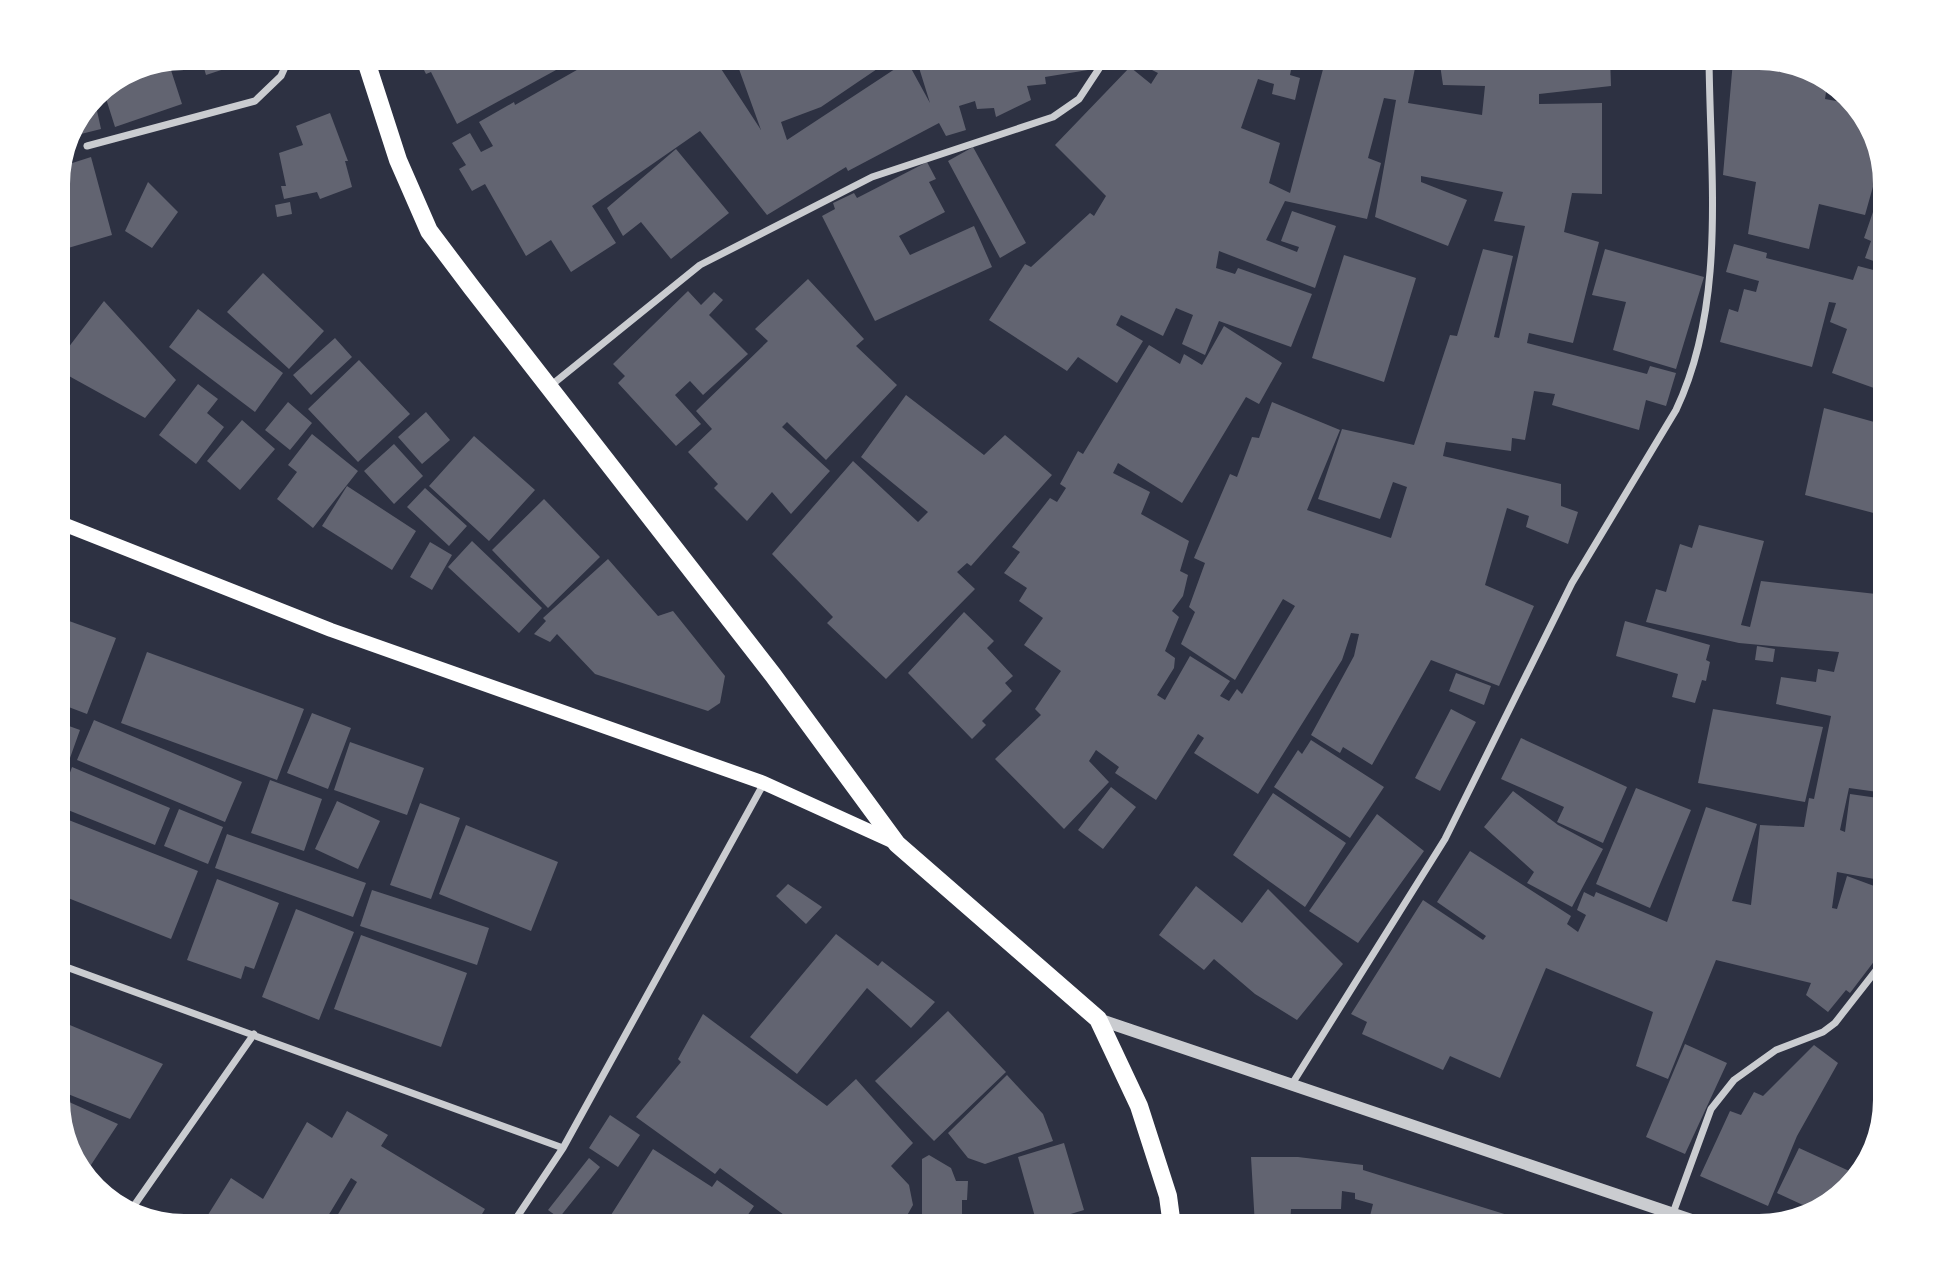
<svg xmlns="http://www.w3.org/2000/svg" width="1943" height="1284" viewBox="0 0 1943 1284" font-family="'Crimson Pro',serif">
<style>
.building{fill:#626471}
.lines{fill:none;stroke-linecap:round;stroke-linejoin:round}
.minor{stroke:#caccd0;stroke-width:7}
.tertiary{stroke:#caccd0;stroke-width:12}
.secondary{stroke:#fff;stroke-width:14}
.primary{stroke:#fff;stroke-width:18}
</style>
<rect width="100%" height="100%" fill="#2d3142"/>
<!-- building -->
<path class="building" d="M201 58H258L206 75Z
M418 58H578L457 124 431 72 426 74Z
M598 58H714L761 130 735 58H876L880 67 821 107 781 122 787 140 907 61 930 103 916 58H1087L1088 70 1045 77 1046 84 1027 86 1031 100 996 117 994 108 977 109 975 101 959 106 966 130 946 136 939 123 848 171 846 167 767 215 700 131 592 206 616 243 571 272 551 240 526 256 485 184 472 191 459 169 466 165 452 143 470 133 481 152 493 146 479 122 514 102 515 105Z
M1128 58H1299L1298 65H1292L1290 75 1300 78 1295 100 1272 94 1274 84 1258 79 1241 128 1280 143 1269 183 1290 193 1326 58H1417L1408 103 1482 115 1485 86 1443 85 1439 58H1610L1611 86 1539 94V104L1602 103V194L1572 193 1564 232 1599 242 1573 343 1529 333 1527 343 1647 374 1650 366 1676 373 1666 406 1646 400 1639 430 1552 405 1555 394 1534 391 1525 440 1512 438 1511 451 1446 442 1443 456 1561 484V506L1578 512 1568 544 1526 527 1529 516 1507 508 1485 585 1534 606 1499 686 1431 660 1372 765 1343 747 1340 753 1311 735 1354 656 1359 634 1351 633 1342 660 1258 794 1194 753 1204 738 1198 734 1156 800 1115 773 1119 767 1096 750 1089 761 1109 782 1064 829 995 759 1041 715 1035 709 1061 671 1024 645 1043 618 1019 601 1027 588 1004 573 1020 552 1012 547 1050 498 1057 502 1066 488 1060 484 1078 451 1083 454 1149 345 1180 364 1184 354 1202 365 1224 326 1282 363 1259 404 1246 397 1182 503 1118 463 1113 473 1150 492 1141 514 1189 541 1180 571 1188 575 1183 596 1172 611 1179 617 1165 651 1175 658 1174 668 1157 695 1165 700 1190 656 1230 681 1220 696 1229 701 1237 689 1242 694 1295 606 1283 599 1235 680 1181 644 1195 612 1189 607 1205 563 1194 558 1230 474 1237 477 1252 437 1259 438 1272 402 1340 430 1307 510 1391 538 1407 487 1393 482 1380 519 1318 499 1342 429 1414 445 1450 335 1457 336 1483 249 1513 256 1494 337 1499 338 1525 226 1494 221 1503 192 1421 176V182L1467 200 1448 246 1375 217 1396 100 1384 98 1368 158 1381 163 1367 219 1285 201 1266 240 1297 252 1299 247 1281 241 1292 211 1336 226 1315 288 1219 251 1216 268 1235 274 1238 268 1312 294 1291 347 1219 321 1205 355 1182 344 1193 315 1176 308 1163 336 1121 315 1116 325 1143 341 1117 383 1078 357 1067 371 989 320 1025 264 1031 267 1090 213 1094 216 1106 196 1055 145 1130 67 1151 84 1158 73Z
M168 61 182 104 115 127 103 89 136 67Z
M1733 61 1828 79 1825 99 1853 104 1868 121 1882 172 1880 184 1874 183 1865 215 1819 204 1809 249 1748 234 1756 182 1723 175Z
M94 97 101 129 77 135 88 110Z
M330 113 348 161H345L352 187 320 199 317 192 284 199 281 186H286L279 153 303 145 296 126Z
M973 147 1026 243 1000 258 948 161Z
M676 149 729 213 671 259 641 222 623 236 607 208Z
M91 157 112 235 58 251V177L63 166Z
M927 162 936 179 929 182 945 212 899 236 910 255 974 226 992 267 875 321 822 216 835 209 833 203 854 193 857 198Z
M1884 180 1885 184V265L1865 258 1871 241 1864 238Z
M148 182 178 212 152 248 125 231Z
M290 202 292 214 277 217 275 205Z
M1734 244 1767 253 1766 258 1853 280 1858 266 1885 273V392L1832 373 1847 329 1830 322 1836 303 1829 302 1812 367 1720 342 1729 309 1738 312 1744 289 1756 292 1759 281 1726 272Z
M1605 249 1704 277 1676 369 1613 350 1626 302 1592 295Z
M1344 255 1416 278 1384 382 1312 358Z
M263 273 324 331 289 369 227 312Z
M808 279 864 339 856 346 897 385 826 460 787 422 782 427 830 471 791 514 772 492 747 521 714 488 718 484 688 452 712 429 696 411 768 341 755 329Z
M688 291 701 305 714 292 723 300 709 315 748 354 703 395 690 381 675 395 701 424 676 446 618 383 625 376 613 364Z
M104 301 176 380 145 418 58 370V361Z
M198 309 283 373 255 412 169 347Z
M335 338 352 357 311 395 293 375Z
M359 360 410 414 358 462 308 409Z
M198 384 218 399 207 413 224 427 196 464 159 435Z
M906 395 984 455 1005 435 1052 475 971 566 967 563 957 572 975 589 886 679 827 623 833 617 772 554 853 461 918 522 928 512 861 457Z
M288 402 312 423 290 450 265 430Z
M1824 408 1885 425V516L1805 495Z
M426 412 450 440 422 464 398 437Z
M242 420 275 449 240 490 207 461Z
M312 434 358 471 313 528 277 499 297 472 288 465Z
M474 436 535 490 489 541 429 486Z
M394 444 423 476 394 504 364 471Z
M347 486 416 531 392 570 322 526Z
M425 488 467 526 449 546 407 507Z
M544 499 600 557 548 608 492 550Z
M1699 525 1764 541 1741 625 1750 627 1761 581 1885 595V793L1849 788 1840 830 1845 832 1850 794 1885 799V881L1837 872 1832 908 1837 909 1847 876 1885 890V947L1850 993 1846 990 1828 1012 1806 995 1811 983 1716 960 1668 1079 1636 1066 1653 1012 1546 968 1500 1078 1450 1056 1443 1070 1362 1034 1367 1022 1351 1014 1423 900 1483 940 1486 936 1437 902 1470 851 1571 916 1567 924 1578 932 1586 915 1577 910 1584 892 1594 897 1596 892 1667 922 1706 807 1757 824 1732 901 1751 905 1760 825 1804 827 1809 798 1814 799 1831 716 1776 704 1781 677 1816 682 1818 669 1834 672 1839 652 1739 643 1646 622 1656 589 1666 592 1680 544 1692 548Z
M472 541 542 608 519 633 448 567Z
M430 542 452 555 432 590 410 577Z
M608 559 658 616 673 611 725 676 720 703 708 711 595 674 557 634 550 642 534 634 546 621 543 618Z
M964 612 994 641 987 648 1013 676 1005 683 1012 691 982 721 986 725 972 739 908 673Z
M58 617 116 638 87 714 58 703Z
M1625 621 1710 645 1706 660 1710 662 1706 681 1702 680 1695 703 1672 697 1678 674 1616 656Z
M1757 646 1775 649 1773 662 1755 660Z
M147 652 304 709 277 780 121 723Z
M1456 673 1491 686 1484 705 1449 691Z
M1451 709 1476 722 1440 791 1415 778Z
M1713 709 1823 727 1805 802 1698 783Z
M312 713 351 728 328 789 287 773Z
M94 720 242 782 225 822 77 760Z
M58 722 80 730 70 758 58 753Z
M1521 738 1627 787 1603 843 1557 822 1564 807 1501 779Z
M1311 740 1384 787 1350 838 1274 787 1298 750 1302 754Z
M350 742 424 768 407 815 334 790Z
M72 767 170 808 155 845 58 806Z
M270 780 322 799 304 851 251 833Z
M1111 787 1136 807 1103 849 1078 830Z
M1636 788 1691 810 1650 908 1596 884Z
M1513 791 1558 825 1603 849 1572 907 1527 883 1534 872 1484 827Z
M1273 793 1346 843 1305 907 1233 855Z
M337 801 380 821 358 869 315 849Z
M420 803 460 818 431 899 390 885Z
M179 809 223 827 208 864 164 846Z
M1377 814 1424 851 1358 943 1309 911Z
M61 817 198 871 171 939 58 894V825Z
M466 825 558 862 531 931 439 894Z
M227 834 366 883 353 917 215 868Z
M217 879 279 903 254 969 245 966 241 979 187 960Z
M788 884 822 907 806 924 776 896Z
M1196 886 1242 923 1268 889 1343 964 1297 1020 1255 994 1214 959 1204 970 1159 935Z
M372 890 489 928 477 965 360 926Z
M296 909 354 932 319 1020 262 997Z
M836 934 878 966 882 961 935 1002 911 1028 867 988 797 1074 750 1037Z
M361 935 467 973 441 1047 334 1009Z
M948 1011 1006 1072 934 1141 875 1081Z
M703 1014 827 1106 856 1079 913 1143 891 1166 909 1185 913 1205 901 1226H799L720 1168 715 1174 636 1117 681 1062 678 1059Z
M65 1023 163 1064 130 1119 58 1090V1036Z
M1885 1029V1055L1874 1048Z
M1685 1044 1727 1063 1685 1154 1646 1137Z
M1814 1045 1838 1063 1797 1136 1768 1206 1700 1176 1730 1111 1741 1115 1754 1092 1763 1096Z
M1007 1075 1043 1114 1053 1141 985 1164 968 1158 948 1133Z
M58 1097 118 1124 85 1174 75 1163 58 1107Z
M347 1111 388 1135 381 1146 485 1209 475 1226H354L337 1216 357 1182 351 1178 322 1226H201L231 1178 263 1199 307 1122 332 1138Z
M610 1115 640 1135 618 1167 589 1148Z
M1064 1143 1084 1210 1037 1224 1018 1157Z
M1799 1148 1858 1175 1822 1209 1816 1211 1777 1193Z
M653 1149 712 1187 717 1180 754 1206 740 1226H604Z
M929 1155 951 1168 956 1181H968L967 1200H962V1226H922V1159Z
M1251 1157H1298L1363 1165V1170L1543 1226H1375L1368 1224 1373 1204 1355 1199V1193L1342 1191 1341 1209H1291L1290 1226H1255Z
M589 1158 600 1167 559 1218 548 1210Z
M1095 1217 1096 1226H1048V1225Z"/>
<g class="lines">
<!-- minor -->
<path class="minor" d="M87 146 255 101 281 76 289 58
M549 387 700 265 872 177 1053 117 1079 99 1106 58
M58 964 563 1148
M1292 1084 1445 839 1572 583 1676 410C1727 302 1710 174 1709 58
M131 1210 254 1034
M1673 1213 1711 1109 1734 1080 1776 1050 1823 1032 1835 1023 1885 959
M511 1226 563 1148 764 783"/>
<!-- tertiary -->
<path class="tertiary" d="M1098 1019 1709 1226"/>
<!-- secondary -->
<path class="secondary" d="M58 522 331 630 764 783 896 843"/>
<!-- primary -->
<path class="primary" d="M365 58 398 160 429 231 472 288 773 675 897 844 1098 1019 1139 1106 1168 1196 1172 1226"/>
</g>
<!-- crop -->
<path d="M0 0H1943V1284H0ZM184 70H1759A114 114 0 0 1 1873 184V1100A114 114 0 0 1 1759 1214H184A114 114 0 0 1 70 1100V184A114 114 0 0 1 184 70Z" fill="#fff" fill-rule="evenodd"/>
</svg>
